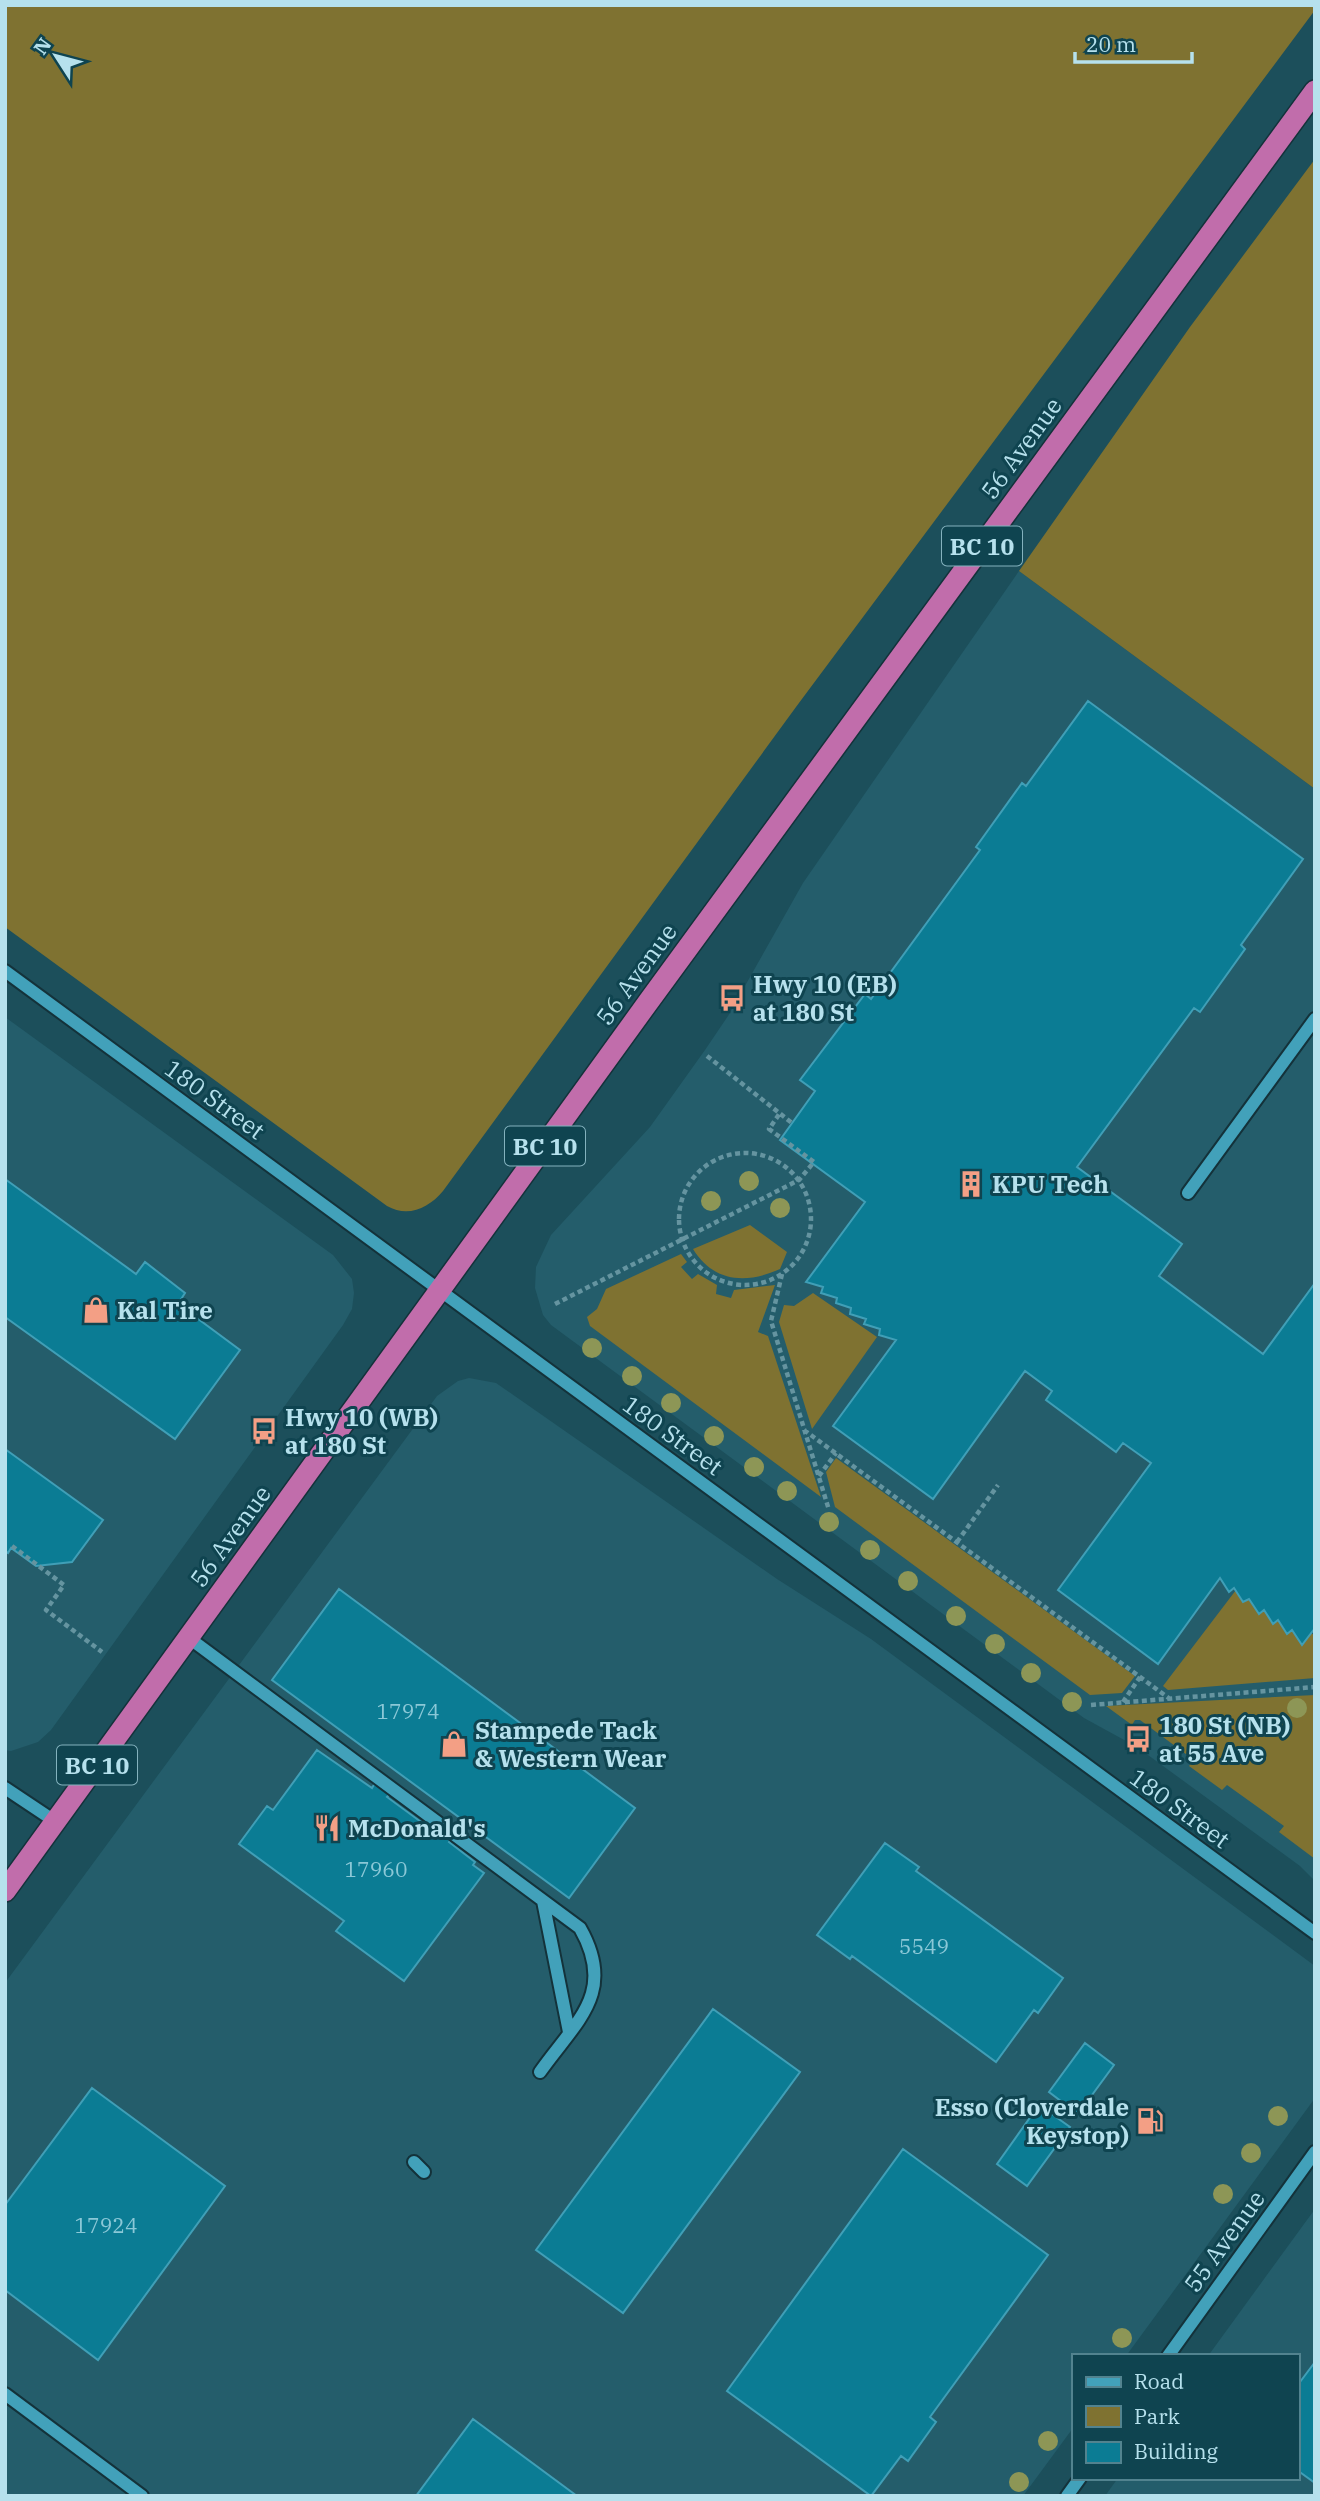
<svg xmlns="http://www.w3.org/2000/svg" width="1320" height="2501" viewBox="0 0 1320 2501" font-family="'IBM Plex Serif',serif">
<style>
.built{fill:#245d6b}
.green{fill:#7f7231}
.building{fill:#0b7c94;stroke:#409fb7;stroke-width:2}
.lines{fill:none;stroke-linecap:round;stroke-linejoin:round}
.minor-casing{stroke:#14323a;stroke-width:16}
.highway-casing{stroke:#14323a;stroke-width:24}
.path{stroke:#6594a0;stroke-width:4.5;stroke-dasharray:5 3.5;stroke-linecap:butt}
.minor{stroke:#42a1ba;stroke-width:12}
.highway{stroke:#c16dab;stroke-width:21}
.tree{fill:#8d9656}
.labels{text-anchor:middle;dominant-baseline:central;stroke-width:6;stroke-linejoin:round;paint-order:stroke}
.number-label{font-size:21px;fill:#8bc8d7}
.shield{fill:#0f4450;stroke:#84b2be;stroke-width:2}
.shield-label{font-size:23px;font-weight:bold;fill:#b6e1ed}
.street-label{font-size:24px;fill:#b6e1ed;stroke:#0f4450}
.poi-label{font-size:24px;font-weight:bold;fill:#b6e1ed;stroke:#0f4450;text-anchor:start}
</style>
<rect width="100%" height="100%" fill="#1c4f5b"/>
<!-- built -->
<path class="built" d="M1019 571 1315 789V1881L1300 1866 1137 1747 1084 1718 551 1325 543 1315 535 1288 536 1267 551 1235 650 1127 705 1050 728 1016 803 883Z
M5 1017 333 1255 352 1279 354 1293 352 1309 343 1325 51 1730 38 1742 11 1751 5 1750Z
M469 1378 496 1383 777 1579 871 1639 1315 1966V2098L1126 2356H1073V2428L1023 2496H5V1983L437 1396 458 1381Z
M1315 2209V2496H1105L1118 2478H1297V2356H1208Z"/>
<!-- green -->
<path class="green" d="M5 5H1315V10L796 707 443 1191C429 1208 408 1218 387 1206L5 927Z
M1315 159V789L1019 571 1190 327Z
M750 1225 787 1252 780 1269C747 1284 714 1283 693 1249Z
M681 1254 687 1262 681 1267 692 1279 698 1274 717 1285 716 1294 731 1298 734 1290 775 1285 758 1332 768 1336 821 1497 590 1326 587 1317 597 1309 606 1289Z
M813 1293 877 1337 812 1429 779 1322 784 1305 794 1306Z
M836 1458 1135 1676 1122 1693 1090 1695 835 1507 826 1472Z
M1236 1590 1243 1602 1249 1599 1259 1613 1264 1610 1273 1623 1278 1620 1287 1634 1292 1630 1302 1645 1311 1633 1315 1636V1678L1168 1690 1163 1686Z
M1315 1695V1859L1279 1832 1284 1826 1227 1785 1222 1790 1189 1766 1194 1760 1140 1720H1135L1132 1725 1106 1706Z"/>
<!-- building -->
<path class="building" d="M1088 701 1303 859 1241 945 1245 949 1200 1012 1194 1008 1077 1167 1182 1244 1159 1276 1263 1354 1315 1283V1628L1302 1645 1292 1630 1287 1634 1278 1620 1273 1624 1264 1610 1259 1614 1249 1599 1243 1602 1234 1588 1229 1592 1220 1578 1158 1664 1058 1590 1151 1463 1123 1443 1116 1452 1046 1400 1052 1391 1025 1371 933 1499 833 1426 896 1340 879 1335 880 1329 864 1324 866 1319 850 1314 851 1308 836 1303 837 1298 821 1293 823 1287 806 1282 865 1202 780 1140 815 1091 800 1080 865 994 871 999 980 850 976 847 1022 783 1026 786Z
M5 1179 136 1274 145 1262 185 1293 178 1304 240 1350 175 1439 5 1317Z
M5 1449 103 1520 72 1562 36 1566 11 1548 8 1553 5 1551Z
M339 1589 635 1808 569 1898 272 1680Z
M317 1750 372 1788 375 1783 390 1794 387 1797 432 1830 435 1827 451 1839 449 1842 475 1862 473 1865 484 1873 404 1981 336 1931 344 1921 239 1844 267 1806 273 1810Z
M885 1843 919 1867 916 1871 1063 1978 1038 2013 1034 2010 996 2062 852 1956 850 1959 817 1935Z
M713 2009 800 2072 623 2313 536 2250Z
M1085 2043 1114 2065 1078 2114 1049 2092Z
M92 2088 225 2186 98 2360 5 2290V2205Z
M1039 2105 1070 2127 1027 2186 997 2164Z
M903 2149 1048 2255 930 2417 936 2422 908 2461 901 2456 871 2496 727 2391Z
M1315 2362V2483L1297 2470V2386Z
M473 2419 577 2496H416Z"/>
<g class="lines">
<defs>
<path id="minor" d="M5 971 1315 1933
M1188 1193 1315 1019
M189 1638 580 1928C617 1993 576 2021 540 2072
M5 1788 56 1822
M543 1901 569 2032
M414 2162 424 2172
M1168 2356 1315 2152
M5 2394 142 2496
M1067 2496 1080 2478"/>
<path id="highway" d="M5 1891 649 1001 1315 91"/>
</defs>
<!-- minor casing -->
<use href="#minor" class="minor-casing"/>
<!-- highway casing -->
<use href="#highway" class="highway-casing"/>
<!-- path -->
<path class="path" d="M707 1056 792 1123
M679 1219a66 66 0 1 1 132 0a66 66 0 1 1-132 0Z
M782 1274 771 1321 829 1510
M555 1304 799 1180 814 1162 769 1129 780 1113
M804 1430 1170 1699
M819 1476 836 1453
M957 1542 998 1485
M12 1546 64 1585 46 1610 102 1652
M1123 1702 1140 1677
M1091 1705 1315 1687"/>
<!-- minor -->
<use href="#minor" class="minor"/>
<!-- highway -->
<use href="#highway" class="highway"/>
</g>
<!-- trees -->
<g class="tree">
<circle cx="749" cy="1181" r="10"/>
<circle cx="711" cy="1201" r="10"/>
<circle cx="780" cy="1208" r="10"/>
<circle cx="592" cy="1348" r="10"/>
<circle cx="632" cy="1376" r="10"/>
<circle cx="671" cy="1403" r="10"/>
<circle cx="714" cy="1436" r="10"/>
<circle cx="754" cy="1467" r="10"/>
<circle cx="787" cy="1491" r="10"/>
<circle cx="829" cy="1522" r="10"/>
<circle cx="870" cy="1550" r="10"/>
<circle cx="908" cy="1581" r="10"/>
<circle cx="956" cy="1616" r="10"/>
<circle cx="995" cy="1644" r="10"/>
<circle cx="1031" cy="1673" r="10"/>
<circle cx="1072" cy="1702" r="10"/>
<circle cx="1297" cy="1708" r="10"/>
<circle cx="1278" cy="2116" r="10"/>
<circle cx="1251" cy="2153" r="10"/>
<circle cx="1223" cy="2194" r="10"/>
<circle cx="1122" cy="2338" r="10"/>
<circle cx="1048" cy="2441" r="10"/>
<circle cx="1019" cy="2482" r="10"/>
</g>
<!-- icons -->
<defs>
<symbol id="bus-bare" viewBox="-9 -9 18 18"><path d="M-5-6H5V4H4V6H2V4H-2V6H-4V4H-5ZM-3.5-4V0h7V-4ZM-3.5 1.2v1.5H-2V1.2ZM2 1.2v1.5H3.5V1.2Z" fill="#f39f85" stroke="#0f4450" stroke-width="2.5" paint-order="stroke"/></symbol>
<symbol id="building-bare" viewBox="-9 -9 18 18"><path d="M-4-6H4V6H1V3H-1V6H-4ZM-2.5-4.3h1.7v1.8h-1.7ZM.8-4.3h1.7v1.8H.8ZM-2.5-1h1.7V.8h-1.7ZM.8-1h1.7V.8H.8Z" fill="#f39f85" stroke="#0f4450" stroke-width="2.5" paint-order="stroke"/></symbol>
<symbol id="shop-bare" viewBox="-9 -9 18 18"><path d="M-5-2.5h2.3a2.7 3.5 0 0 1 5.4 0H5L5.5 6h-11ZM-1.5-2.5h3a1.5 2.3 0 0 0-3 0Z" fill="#f39f85" stroke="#0f4450" stroke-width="2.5" paint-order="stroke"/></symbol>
<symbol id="restaurant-bare" viewBox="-9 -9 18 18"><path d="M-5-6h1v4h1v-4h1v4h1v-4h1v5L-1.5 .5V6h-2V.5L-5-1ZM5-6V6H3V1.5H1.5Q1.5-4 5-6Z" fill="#f39f85" stroke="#0f4450" stroke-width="2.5" paint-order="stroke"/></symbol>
<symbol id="fuel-bare" viewBox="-9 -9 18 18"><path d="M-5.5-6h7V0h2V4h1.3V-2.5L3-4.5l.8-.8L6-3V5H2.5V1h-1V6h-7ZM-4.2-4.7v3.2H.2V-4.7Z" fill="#f39f85" stroke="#0f4450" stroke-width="2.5" paint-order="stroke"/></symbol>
</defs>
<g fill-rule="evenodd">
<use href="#bus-bare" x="713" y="979" width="38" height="38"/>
<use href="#building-bare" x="952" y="1165" width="38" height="38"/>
<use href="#shop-bare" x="77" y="1291" width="38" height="38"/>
<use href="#bus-bare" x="245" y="1412" width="38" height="38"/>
<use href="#bus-bare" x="1119" y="1720" width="38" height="38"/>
<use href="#shop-bare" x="435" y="1725" width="38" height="38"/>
<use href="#restaurant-bare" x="308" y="1809" width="38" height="38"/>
<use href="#fuel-bare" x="1131" y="2102" width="38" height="38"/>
</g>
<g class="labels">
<!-- number labels -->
<g class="number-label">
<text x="408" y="1711">17974</text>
<text x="376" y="1869">17960</text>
<text x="924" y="1946">5549</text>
<text x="106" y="2225">17924</text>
</g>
<!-- shield labels -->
<g class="shield">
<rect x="942" y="526.5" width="80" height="39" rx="5"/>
<rect x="505" y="1126.5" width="80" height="39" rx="5"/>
<rect x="57" y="1745.5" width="80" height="39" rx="5"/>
</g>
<g class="shield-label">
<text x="982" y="546">BC 10</text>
<text x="545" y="1146">BC 10</text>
<text x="97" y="1765">BC 10</text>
</g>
<!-- street labels -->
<g class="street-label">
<text transform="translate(1021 448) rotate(-54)">56 Avenue</text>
<text transform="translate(636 974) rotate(-54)">56 Avenue</text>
<text transform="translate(215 1099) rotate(36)">180 Street</text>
<text transform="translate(673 1435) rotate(36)">180 Street</text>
<text transform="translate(230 1536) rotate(-54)">56 Avenue</text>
<text transform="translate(1180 1808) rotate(36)">180 Street</text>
<text transform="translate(1224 2241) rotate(-54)">55 Avenue</text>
</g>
<!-- poi labels -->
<g class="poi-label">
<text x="753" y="984">Hwy 10 (EB)<tspan x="753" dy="28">at 180 St</tspan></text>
<text x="992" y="1184">KPU Tech</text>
<text x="117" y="1310">Kal Tire</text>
<text x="285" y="1417">Hwy 10 (WB)<tspan x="285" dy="28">at 180 St</tspan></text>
<text x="1159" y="1725">180 St (NB)<tspan x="1159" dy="28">at 55 Ave</tspan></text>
<text x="475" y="1730">Stampede Tack<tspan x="475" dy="28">&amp; Western Wear</tspan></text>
<text x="348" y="1828">McDonald's</text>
<text x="1129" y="2107" text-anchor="end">Esso (Cloverdale<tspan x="1129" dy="28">Keystop)</tspan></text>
</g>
</g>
<!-- border -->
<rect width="1320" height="2501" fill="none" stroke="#b6e1ed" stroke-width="14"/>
<!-- legend -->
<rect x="1072" y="2354" width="228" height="126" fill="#0f4450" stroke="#52838f" stroke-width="2"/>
<rect x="1086" y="2377" width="35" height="10" fill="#42a1ba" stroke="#52838f" stroke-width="2"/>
<text x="1134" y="2389" font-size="21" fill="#b6e1ed">Road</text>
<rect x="1086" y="2406" width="35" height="21" fill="#7f7231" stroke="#52838f" stroke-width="2"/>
<text x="1134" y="2424" font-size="21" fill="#b6e1ed">Park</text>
<rect x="1086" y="2442" width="35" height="21" fill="#0b7c94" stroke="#52838f" stroke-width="2"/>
<text x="1134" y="2459" font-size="21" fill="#b6e1ed">Building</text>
<!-- north arrow -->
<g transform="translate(56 56) rotate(306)" stroke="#0f4450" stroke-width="5" paint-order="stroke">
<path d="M0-5L12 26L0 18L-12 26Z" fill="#b6e1ed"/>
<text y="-10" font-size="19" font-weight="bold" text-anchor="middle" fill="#b6e1ed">N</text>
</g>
<!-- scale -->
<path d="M1075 52v10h117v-10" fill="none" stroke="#b6e1ed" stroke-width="3.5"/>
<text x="1086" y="52" font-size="21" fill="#b6e1ed" stroke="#0f4450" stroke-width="5" paint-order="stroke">20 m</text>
</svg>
